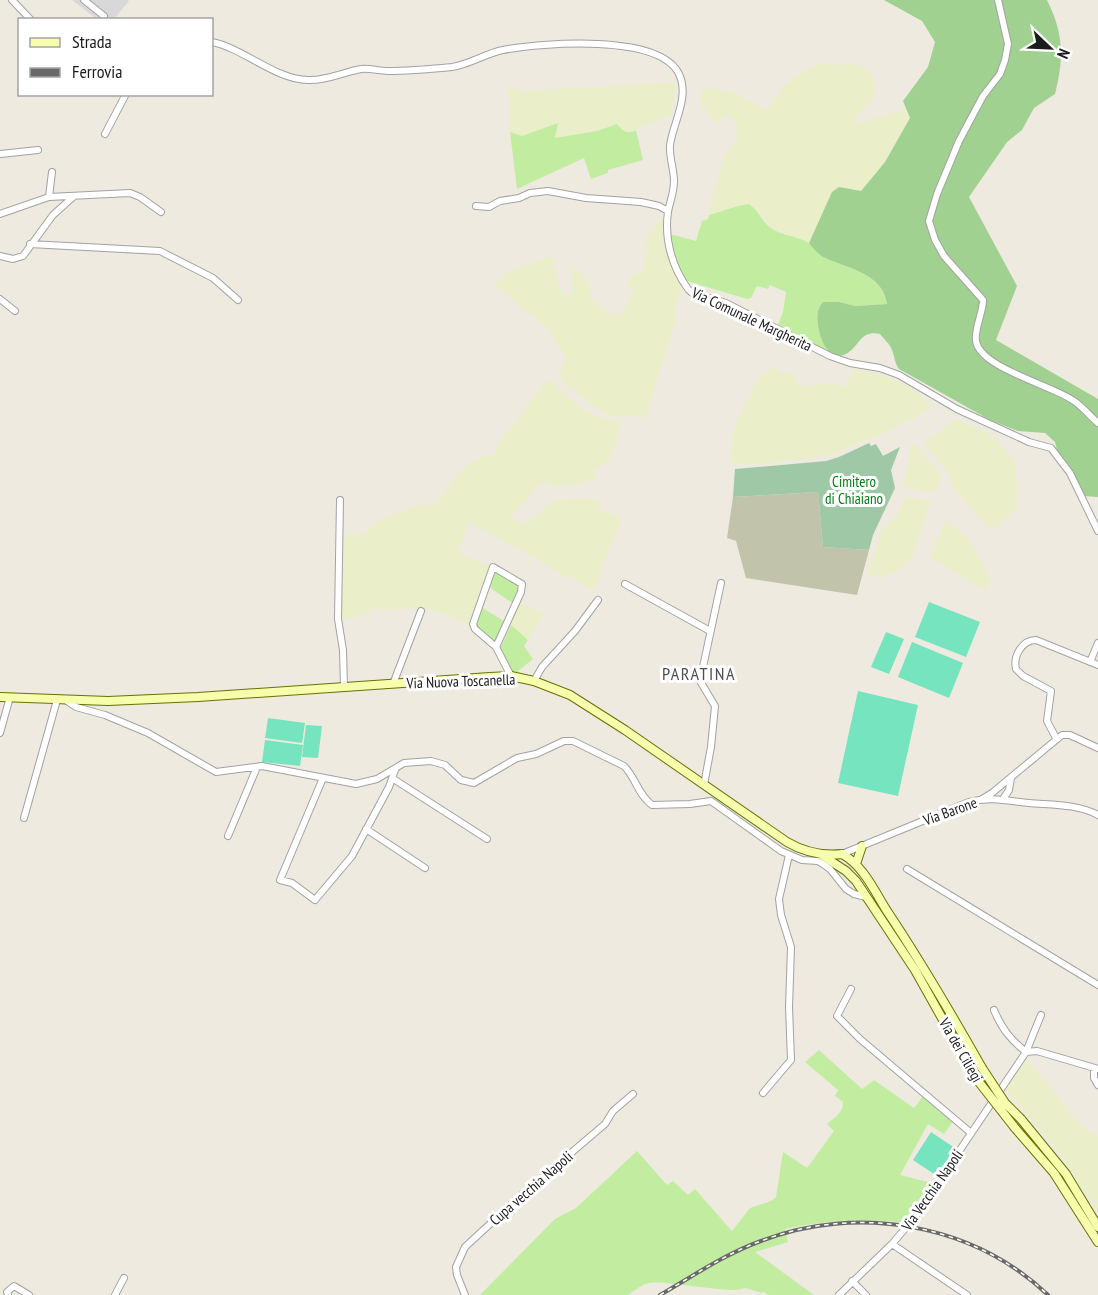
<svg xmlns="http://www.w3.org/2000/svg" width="1098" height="1295" viewBox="0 0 1098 1295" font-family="'PT Sans Narrow',sans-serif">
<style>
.residential{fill:#d9d8d8}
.construction{fill:#c2c3ab}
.farmland{fill:#eaefc9}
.grass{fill:#c2eda0}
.forest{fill:#a1d191}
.cemetery{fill:#9fc8a7}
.pitch{fill:#76e4bf}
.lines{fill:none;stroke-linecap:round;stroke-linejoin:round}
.minor-casing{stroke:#a2a2a2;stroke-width:8}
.secondary-casing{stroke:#627400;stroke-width:10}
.minor{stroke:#fff;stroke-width:6}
.secondary{stroke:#f6fead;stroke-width:8}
.rail-casing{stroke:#696969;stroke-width:4}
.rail{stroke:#fff;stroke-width:1.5;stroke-dasharray:4.5;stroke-linecap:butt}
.secondary-bridge-casing{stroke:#627400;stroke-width:10;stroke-linecap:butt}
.secondary-bridge{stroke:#f6fead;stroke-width:8}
.labels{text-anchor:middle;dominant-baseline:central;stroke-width:6;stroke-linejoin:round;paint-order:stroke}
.street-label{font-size:15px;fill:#1b1b1b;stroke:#fff}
.park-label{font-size:15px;fill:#037f13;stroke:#fff}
.quarter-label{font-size:18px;letter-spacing:1.5px;fill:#4e4e4e;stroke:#fff}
</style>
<rect width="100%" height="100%" fill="#eeeae0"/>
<!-- residential -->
<path class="residential" d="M72 0H128L129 1 114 19 98 20Z"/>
<!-- construction -->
<path class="construction" d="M818 492 823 547 869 550 857 595 746 578 736 541 727 538 733 497Z"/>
<!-- farmland -->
<path class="farmland" d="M821 63 833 65 853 64 867 68 872 74 875 90 872 98 868 105 861 110 852 124 898 112 904 108 910 118 885 162 861 191 839 187 832 192 809 243 771 228 761 215 733 207 709 215 714 191 724 157 728 150 737 142 734 133 739 129 730 115 715 122 711 116 707 115V107L700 106 701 92 704 87 737 94 767 110 783 87 801 72Z
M676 82 671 115 642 126 631 133 620 129 617 124 597 131 555 138 558 124 522 136 510 132V105L507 86 522 91Z
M664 216V245L682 288 674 309 677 314 675 323 645 418 631 414 629 417 609 415 592 405 565 384 560 375 566 357 548 330 506 293 496 287V285L508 271 552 256 559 288 566 296 568 297 571 295V268L574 267 588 282 592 298 605 311 612 314H622L633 293 627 281 631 276 636 275 645 268 644 261 648 250 644 240Z
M775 365 778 372 794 374 798 386 834 384 846 387 854 369 880 374 906 385 933 405 915 418 899 423 900 426 828 456 751 465 733 462 730 460 733 430 758 379Z
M551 381 577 405 590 414 608 420H621L616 440 617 441 609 460 593 470 597 479 568 486H556L542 482 510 517 522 525 528 520 543 512 550 502 577 498 600 500 599 509 619 517 621 524 601 567V574L593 591 574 578 568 576 567 578 529 554 468 522 458 553 489 565 470 626 439 611 408 608 389 610 370 609V613L340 621 344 535 363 534 378 521 412 507 435 504 460 472 468 465 483 456H494L496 447 544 383Z
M957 419 993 436 1015 462 1018 505 1013 512 991 530 954 489 951 479 944 467 923 443Z
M915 443 940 473 941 477 935 492 904 488 911 445Z
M905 498 931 500 913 555 909 563 887 576 883 577 867 575 883 528 895 518Z
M946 519 970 541 975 550 990 579 987 591 930 558Z
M520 604 544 613 528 640 511 625Z
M1027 1059 1076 1119 1090 1132 1098 1136V1211L1051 1142 1005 1089Z"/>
<!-- grass -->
<path class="grass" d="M558 123 555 138 597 131 617 124C622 131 628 135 636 130L643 160 608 170V173L591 179 584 158 517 189 510 132 522 136Z
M749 204C759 211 762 222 771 228 782 236 799 236 810 244 815 248 818 254 823 257 846 268 882 273 887 304L855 306 831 302C817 327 815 325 828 352L777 327 783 312 786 292 770 285 768 289 757 286 751 298 747 299 687 281C677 271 671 248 670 234L696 241 702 221 708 219 709 215C721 212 737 205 749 204Z
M494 570 519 586 512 603 488 586Z
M481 607 504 621 494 644 483 632 475 626Z
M511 625 528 640 524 646 533 659 517 672 512 671 500 649Z
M819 1050 862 1089 874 1080 914 1108 923 1096 953 1121 944 1134 928 1124 900 1175 935 1184 907 1223C864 1218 827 1220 785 1229L788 1242 755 1252 814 1295H769L763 1292 762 1293 745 1288C731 1295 670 1280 649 1283 642 1284 634 1291 628 1295H480L547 1227 555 1219 576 1208 637 1151 667 1185 673 1181 688 1195 695 1189 732 1231 750 1208 771 1201 776 1197 783 1152 807 1168 834 1131 827 1124C835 1116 843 1114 843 1102L835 1096 838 1090 805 1062Z"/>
<!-- forest -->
<path class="forest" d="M884 0H1047C1064 34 1064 58 1055 94L1034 108 1022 130 1007 142 969 197 1017 286 996 340 1098 399V497L1083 496 1073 473 1057 450 1055 442 1045 433 1018 431 990 420 899 369C894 362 895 357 892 350 890 344 884 339 880 334 875 333 871 333 866 335 859 339 856 347 849 352 830 366 820 340 818 325 817 315 817 310 823 302H839L855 306 887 304C883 273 846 268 823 257 818 254 813 248 809 243L832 192 839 187 861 191 885 162 910 118 903 101 928 67 935 42 922 21Z"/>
<!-- cemetery -->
<path class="cemetery" d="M869 443 871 446 876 444 883 456 900 447 891 470 895 488 873 535 869 550 823 547 818 492 733 497 735 469 826 461 839 457Z"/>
<!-- pitch -->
<path class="pitch" d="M929 602 980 622 966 657 915 637Z
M886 632 904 639 889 674 871 667Z
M912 642 963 663 949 698 898 677Z
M858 691 918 705 898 796 838 783Z
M268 718 305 723 302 743 265 738Z
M306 725 322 726 318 758 302 757Z
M265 740 303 745 300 766 262 762Z
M931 1132 955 1148 937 1176 913 1160Z"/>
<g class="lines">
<defs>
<path id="minor" d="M12 0 31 20
M84 0 104 16
M998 0 1008 44 1005 60 1000 74 983 96 959 141 937 194 929 221 935 240 944 256 983 300C983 313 974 329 976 341 980 368 1052 385 1074 401 1083 407 1090 416 1098 423
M212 42C243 48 276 80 308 80 326 81 344 72 361 69 370 68 379 71 388 71 409 71 431 69 452 67 469 65 486 53 503 50 542 43 659 33 679 74 690 97 673 123 670 145 669 157 674 169 674 181 674 193 670 201 668 212 664 239 672 267 688 289L692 293 726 303 830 356 850 363 880 368 899 375 957 409 1029 442 1051 448 1070 473 1098 531
M105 134 126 94
M0 154 38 150
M49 197 130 193 140 197 161 212
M476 206 489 207 500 201 519 198 530 193 548 191 586 198 641 202 659 206 668 211
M0 214 49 197 52 172
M30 244 160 251 213 278 238 300
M0 256 13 259 23 256 53 215 73 197
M0 299 15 311
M340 500 338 619 343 650 344 687
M493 567 522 584 521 592 496 647 475 629 473 624Z
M625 584 710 631
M496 647 511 676
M1090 662 1098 643
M534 681 542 667 575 631 598 600
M393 684 421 611
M67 701 76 707 105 715 148 733 216 772 262 766 356 784 377 779 404 763 431 761 445 765 461 780 474 783 517 758 536 754 564 741H573L624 766C636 778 638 795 652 805L690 804 711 801 781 851 802 860 818 861 823 864 830 869 846 889 854 894 866 897
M0 733 10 697
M1056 738 1047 721 1051 691 1023 676 1016 669C1013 656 1022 640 1036 640L1098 665
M323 778 280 880 292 883 315 900 352 856 389 787 395 770
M392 778 487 839
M704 785 711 747 715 706 700 681 721 583
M982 799 992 793 1062 735H1070L1098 748
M1003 799 1009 790 1011 778
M24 818 57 700
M366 829 425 868
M228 836 257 767
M842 854 969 802C990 796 1009 801 1029 803 1052 805 1078 804 1098 815
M907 869 1098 985
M851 989 837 1016 860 1039 971 1133
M994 1010C1002 1029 1010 1039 1026 1052L1037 1051 1098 1069
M1094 1068V1078L1098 1085
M763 1093 791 1060 789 1007 791 947 781 915 779 899 789 855
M892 1244 967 1295
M852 1281 866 1295
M8 1295 7 1292 14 1286 29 1295
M115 1295 124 1278
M465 1295 457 1275 456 1267 465 1247 517 1199 605 1124 613 1111 633 1094
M839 1295 892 1244 914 1218 1026 1052 1041 1015"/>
<path id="secondary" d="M0 697 108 701 198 697 490 677 511 676 534 681 570 695 625 730 787 842C804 852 823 856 842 854
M842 854C863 865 875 892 887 911 921 962 952 1015 982 1068
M823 856 846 871 856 881 915 970 975 1077
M856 864 862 846
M1021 1119 1066 1174 1098 1227
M1015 1128 1054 1173 1098 1242"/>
</defs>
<!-- minor casing -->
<use href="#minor" class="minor-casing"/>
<!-- secondary casing -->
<use href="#secondary" class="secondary-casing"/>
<!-- minor -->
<use href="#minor" class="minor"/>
<!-- secondary -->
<use href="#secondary" class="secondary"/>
<defs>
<path id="rail" d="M660 1295C693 1276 725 1254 761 1241 857 1204 972 1223 1048 1295"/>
</defs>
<!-- rail casing -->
<use href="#rail" class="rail-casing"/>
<!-- rail -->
<use href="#rail" class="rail"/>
<defs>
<path id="secondary-bridge" d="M982 1068 1005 1103 1021 1119
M975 1077 1015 1128"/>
</defs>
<!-- secondary-bridge casing -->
<use href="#secondary-bridge" class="secondary-bridge-casing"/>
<!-- secondary-bridge -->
<use href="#secondary-bridge" class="secondary-bridge"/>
</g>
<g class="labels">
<!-- street labels -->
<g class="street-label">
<text transform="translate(752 319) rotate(25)">Via Comunale Margherita</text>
<text transform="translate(461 681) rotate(-2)">Via Nuova Toscanella</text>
<text transform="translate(950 811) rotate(-20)">Via Barone</text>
<text transform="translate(961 1050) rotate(60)">Via dei Ciliegi</text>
<text transform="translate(531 1188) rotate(-41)">Cupa vecchia Napoli</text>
<text transform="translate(932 1190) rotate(-55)">Via Vecchia Napoli</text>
</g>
<!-- park labels -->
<g class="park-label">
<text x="854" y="481">Cimitero<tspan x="854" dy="17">di Chiaiano</tspan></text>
</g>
<!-- quarter labels -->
<g class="quarter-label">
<text x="699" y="673">PARATINA</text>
</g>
</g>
<!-- legend -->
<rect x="18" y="18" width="195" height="78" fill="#ffffff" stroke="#a4a4a4" stroke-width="1.5"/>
<rect x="30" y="38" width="30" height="9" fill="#f6fead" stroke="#a4a4a4" stroke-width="1.5"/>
<text x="72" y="48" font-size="18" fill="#1b1b1b">Strada</text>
<rect x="30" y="68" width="30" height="9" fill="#696969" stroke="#a4a4a4" stroke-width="1.5"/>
<text x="72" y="78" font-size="18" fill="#1b1b1b">Ferrovia</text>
<!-- north arrow -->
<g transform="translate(1050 48) rotate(113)" stroke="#ffffff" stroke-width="4.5" paint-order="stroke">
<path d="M0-4.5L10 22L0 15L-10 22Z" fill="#1b1b1b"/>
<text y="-9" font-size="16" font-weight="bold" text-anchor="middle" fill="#1b1b1b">N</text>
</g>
</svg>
